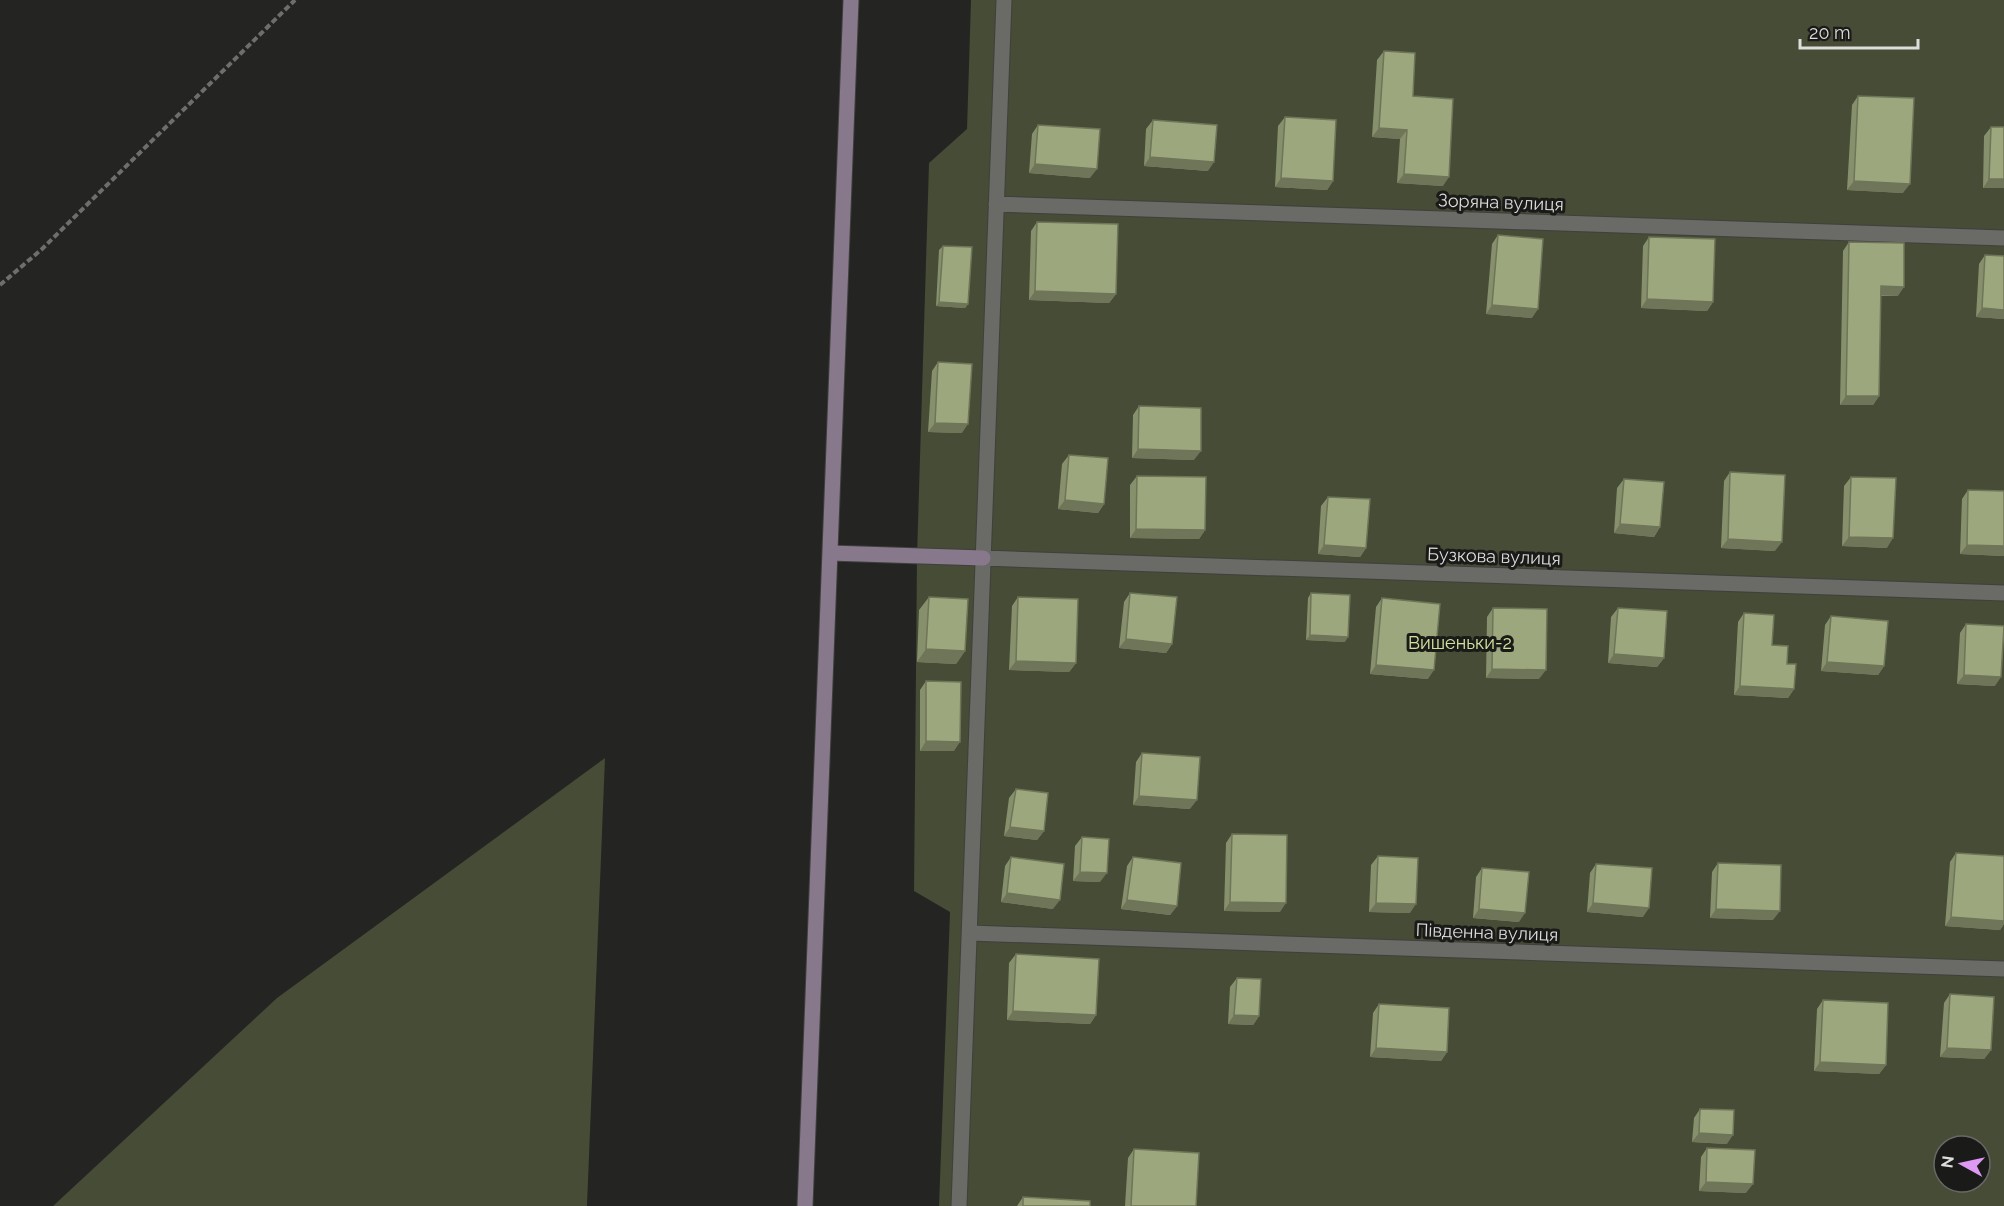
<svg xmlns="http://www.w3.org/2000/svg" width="2004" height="1206" viewBox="0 0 2004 1206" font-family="Raleway,sans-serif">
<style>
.green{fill:#464c35;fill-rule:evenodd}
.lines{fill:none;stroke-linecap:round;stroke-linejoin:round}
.street-casing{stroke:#3f403d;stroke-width:17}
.secondary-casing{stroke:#3f403d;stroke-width:17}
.path{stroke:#6e6e6d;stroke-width:4;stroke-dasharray:6 3;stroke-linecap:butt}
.street{stroke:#6a6a67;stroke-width:15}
.secondary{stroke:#88788b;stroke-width:15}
.wall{fill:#87906c}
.shaded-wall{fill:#6e7558}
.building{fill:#9da77d;stroke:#6e7558;stroke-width:1.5}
.labels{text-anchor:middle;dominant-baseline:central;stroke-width:6;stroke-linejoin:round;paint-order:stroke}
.street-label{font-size:18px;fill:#dddddc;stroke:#1a1b18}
.park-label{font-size:18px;fill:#d2e29e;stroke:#1a1b18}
</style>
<rect width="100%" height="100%" fill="#242422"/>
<!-- green -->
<path class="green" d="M971 0H2004V1206H939L950 912 914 891 917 556 929 163 967 129ZM1944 1146H1980V1182H1944Z
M605 758 587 1206H53L277 998Z"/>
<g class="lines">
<defs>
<path id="street" d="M996 204 2004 238
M983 558 2004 593
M970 933 2004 969
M959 1206 1004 0"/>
<path id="secondary" d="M830 553 983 558
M805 1206 851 0"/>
</defs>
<!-- street casing -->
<use href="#street" class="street-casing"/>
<!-- secondary casing -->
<use href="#secondary" class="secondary-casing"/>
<!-- path -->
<path class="path" d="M0 285 42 249 295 0"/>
<!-- street -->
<use href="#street" class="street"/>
<!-- secondary -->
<use href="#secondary" class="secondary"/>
</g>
<!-- wall -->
<path class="wall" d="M1384 51 1413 96 1443 186 1397 183 1400 139 1372 137 1377 60Z
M1858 96 1903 193 1847 190 1852 105Z
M1285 117 1333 181 1327 190 1275 187 1278 126Z
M1153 120 1208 171 1144 166 1146 129Z
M1038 125 1090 178 1029 173 1032 134Z
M1991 127 2004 188H1983L1984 136Z
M1037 222 1116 294 1109 303 1029 300 1031 231Z
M1498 235 1532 318 1486 314 1492 244Z
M1649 237 1713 302 1707 311 1641 308 1643 246Z
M1849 242 1898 296H1881L1879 396 1873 405H1840L1843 251Z
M943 246 968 304 965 308 936 306 939 250Z
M1985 255 2004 256V319L1976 317 1979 264Z
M938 362 962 433 928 432 932 371Z
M1139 406 1194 460 1132 458 1133 415Z
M1069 455 1104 504 1098 513 1058 509 1062 464Z
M1730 472 1775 551 1721 548 1724 481Z
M1137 476 1205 530 1199 539 1130 538V485Z
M1851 477 1887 548 1842 546 1844 486Z
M1624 479 1660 527 1654 537 1614 533 1617 488Z
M1968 490 2004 556 1960 554 1962 499Z
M1328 497 1366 548 1360 557 1318 554 1321 506Z
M1130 593 1172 644 1166 653 1119 648 1124 602Z
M1311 593 1345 642 1306 640 1308 598Z
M929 597 965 651 956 664 917 662 919 610Z
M1018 597 1076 663 1069 672 1009 670 1012 606Z
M1382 598 1428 679 1370 674 1376 607Z
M1493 608 1539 679 1486 678 1487 617Z
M1618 608 1664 658 1657 667 1608 663 1611 617Z
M1744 613 1787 664 1794 689 1788 698 1734 695 1738 622Z
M1831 616 1884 666 1878 675 1821 671 1825 625Z
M1966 624 1995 686 1957 684 1960 633Z
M926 681 954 751H920V690Z
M1142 753 1190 809 1133 805 1136 762Z
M1016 789 1044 831 1037 840 1004 836 1009 798Z
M1232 834 1280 912 1224 911 1226 843Z
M1082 837 1100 882 1073 881 1075 846Z
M1956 853 2004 856V924L2000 930 1945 926 1950 862Z
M1378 856 1410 913 1369 912 1371 865Z
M1011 857 1053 909 1001 902 1005 866Z
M1133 857 1177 906 1170 915 1121 909 1127 866Z
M1718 863 1773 920 1710 918 1712 872Z
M1596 864 1643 917 1587 912 1590 873Z
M1482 868 1519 922 1473 918 1476 877Z
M1016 954 1096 1015 1090 1024 1007 1020 1009 963Z
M1237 978 1259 1016 1253 1025 1228 1024 1230 987Z
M1950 994 1991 1050 1984 1059 1940 1057 1944 1003Z
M1823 1000 1886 1065 1879 1074 1814 1071 1817 1009Z
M1379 1004 1447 1052 1441 1061 1370 1057 1373 1013Z
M1700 1109 1727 1144 1692 1142 1694 1118Z
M1707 1148 1746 1193 1699 1191 1701 1157Z
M1134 1149 1196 1206H1125L1128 1158Z
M1023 1197 1090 1206H1017Z"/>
<!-- shaded-wall -->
<path class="shaded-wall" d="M1379 128 1407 130 1400 139 1372 137Z
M1150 157 1214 162 1208 171 1144 166Z
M1035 164 1097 169 1090 178 1029 173Z
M1404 174 1449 177 1443 186 1397 183Z
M1281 178 1333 181 1327 190 1275 187Z
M1989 179H2004V188H1983Z
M1854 181 1910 184 1903 193 1847 190Z
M1881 286 1904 287 1898 296 1874 295Z
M1035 291 1116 294 1109 303 1029 300Z
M1647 299 1713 302 1707 311 1641 308Z
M939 302 968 304 965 308 936 306Z
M1492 305 1538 309 1532 318 1486 314Z
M1982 308 2004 310V319L1976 317Z
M1846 396H1879L1873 405H1840Z
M935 423 968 424 962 433 928 432Z
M1138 449 1201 451 1194 460 1132 458Z
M1065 500 1104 504 1098 513 1058 509Z
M1620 524 1660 527 1654 537 1614 533Z
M1136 529 1205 530 1199 539 1130 538Z
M1849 537 1893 538 1887 548 1842 546Z
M1728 539 1782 542 1775 551 1721 548Z
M1324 545 1366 548 1360 557 1318 554Z
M1967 545 2004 546V556L1960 554Z
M1310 635 1348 637 1345 642 1306 640Z
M1126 639 1172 644 1166 653 1119 648Z
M926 649 965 651 956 664 917 662Z
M1614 654 1664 658 1657 667 1608 663Z
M1016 661 1076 663 1069 672 1009 670Z
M1827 662 1884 666 1878 675 1821 671Z
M1376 665 1434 670 1428 679 1370 674Z
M1492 669 1546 670 1539 679 1486 678Z
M1964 675 2001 677 1995 686 1957 684Z
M1740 686 1794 689 1788 698 1734 695Z
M926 741 960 742 954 751H920Z
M1139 796 1197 800 1190 809 1133 805Z
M1010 827 1044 831 1037 840 1004 836Z
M1080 872 1107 873 1100 882 1073 881Z
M1007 893 1060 900 1053 909 1001 902Z
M1127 900 1177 906 1170 915 1121 909Z
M1230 902 1286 903 1280 912 1224 911Z
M1376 903 1416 904 1410 913 1369 912Z
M1593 903 1649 908 1643 917 1587 912Z
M1479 909 1525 913 1519 922 1473 918Z
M1716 909 1780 911 1773 920 1710 918Z
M1951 917 2004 921V924L2000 930 1945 926Z
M1013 1011 1096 1015 1090 1024 1007 1020Z
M1234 1015 1259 1016 1253 1025 1228 1024Z
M1376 1048 1447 1052 1441 1061 1370 1057Z
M1947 1048 1991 1050 1984 1059 1940 1057Z
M1820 1062 1886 1065 1879 1074 1814 1071Z
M1699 1133 1733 1135 1727 1144 1692 1142Z
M1706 1182 1753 1184 1746 1193 1699 1191Z"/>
<!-- building -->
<path class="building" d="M1384 51 1415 53 1413 96 1453 99 1449 177 1404 174 1407 130 1379 128Z
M1858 96 1914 98 1910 184 1854 181Z
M1285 117 1336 120 1333 181 1281 178Z
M1153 120 1217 125 1214 162 1150 157Z
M1038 125 1100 129 1097 169 1035 164Z
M1991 127H2004V179H1989Z
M1037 222 1118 224 1116 294 1035 291Z
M1498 235 1543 239 1538 309 1492 305Z
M1649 237 1715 239 1713 302 1647 299Z
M1849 242 1904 243V287L1881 286 1879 396H1846Z
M943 246 972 247 968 304 939 302Z
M1985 255 2004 256V310L1982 308Z
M938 362 972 364 968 424 935 423Z
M1139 406 1201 408V451L1138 449Z
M1069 455 1108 458 1104 504 1065 500Z
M1730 472 1785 475 1782 542 1728 539Z
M1137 476 1206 477 1205 530 1136 529Z
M1851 477 1896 478 1893 538 1849 537Z
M1624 479 1664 482 1660 527 1620 524Z
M1968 490 2004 491V546L1967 545Z
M1328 497 1370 499 1366 548 1324 545Z
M1130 593 1177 597 1172 644 1126 639Z
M1311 593 1350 595 1348 637 1310 635Z
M929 597 968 599 965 651 926 649Z
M1018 597 1078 599 1076 663 1016 661Z
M1382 598 1440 604 1434 670 1376 665Z
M1493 608 1547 609 1546 670 1492 669Z
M1618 608 1667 611 1664 658 1614 654Z
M1744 613 1774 615 1772 645 1788 646 1787 664H1796L1794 689 1740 686Z
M1831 616 1888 621 1884 666 1827 662Z
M1966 624 2004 626 2001 677 1964 675Z
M926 681 961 682 960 742 926 741Z
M1142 753 1200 757 1197 800 1139 796Z
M1016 789 1048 793 1044 831 1010 827Z
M1232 834 1287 835 1286 903 1230 902Z
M1082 837 1109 839 1107 873 1080 872Z
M1956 853 2004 856V921L1951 917Z
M1378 856 1418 858 1416 904 1376 903Z
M1011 857 1064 864 1060 900 1007 893Z
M1133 857 1181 863 1177 906 1127 900Z
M1718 863 1781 865 1780 911 1716 909Z
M1596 864 1652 868 1649 908 1593 903Z
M1482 868 1529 872 1525 913 1479 909Z
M1016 954 1099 959 1096 1015 1013 1011Z
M1237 978 1261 979 1259 1016 1234 1015Z
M1950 994 1994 997 1991 1050 1947 1048Z
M1823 1000 1888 1003 1886 1065 1820 1062Z
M1379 1004 1449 1008 1447 1052 1376 1048Z
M1700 1109 1734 1110 1733 1135 1699 1133Z
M1707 1148 1755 1150 1753 1184 1706 1182Z
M1134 1149 1199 1153 1196 1206H1131Z
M1023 1197 1090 1201V1206H1023Z"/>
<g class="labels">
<!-- street labels -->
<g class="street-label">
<text transform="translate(1501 202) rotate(2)">Зоряна вулиця</text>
<text transform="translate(1494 556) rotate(2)">Бузкова вулиця</text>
<text transform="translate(1487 932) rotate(2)">Південна вулиця</text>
</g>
<!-- park labels -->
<g class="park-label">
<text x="1460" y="642">Вишеньки-2</text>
</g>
</g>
<!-- north arrow -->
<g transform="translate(1962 1164) rotate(278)"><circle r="28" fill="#1a1b18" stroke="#686966" stroke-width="1.5"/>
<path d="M0-4.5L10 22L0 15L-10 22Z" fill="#dd99f3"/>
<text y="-9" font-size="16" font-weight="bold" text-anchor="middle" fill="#dddddc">N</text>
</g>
<!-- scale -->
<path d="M1800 39v9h118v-9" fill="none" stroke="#dddddc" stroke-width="3"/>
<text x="1809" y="39" font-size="18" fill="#dddddc" stroke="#1a1b18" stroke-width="4.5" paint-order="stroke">20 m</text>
</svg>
